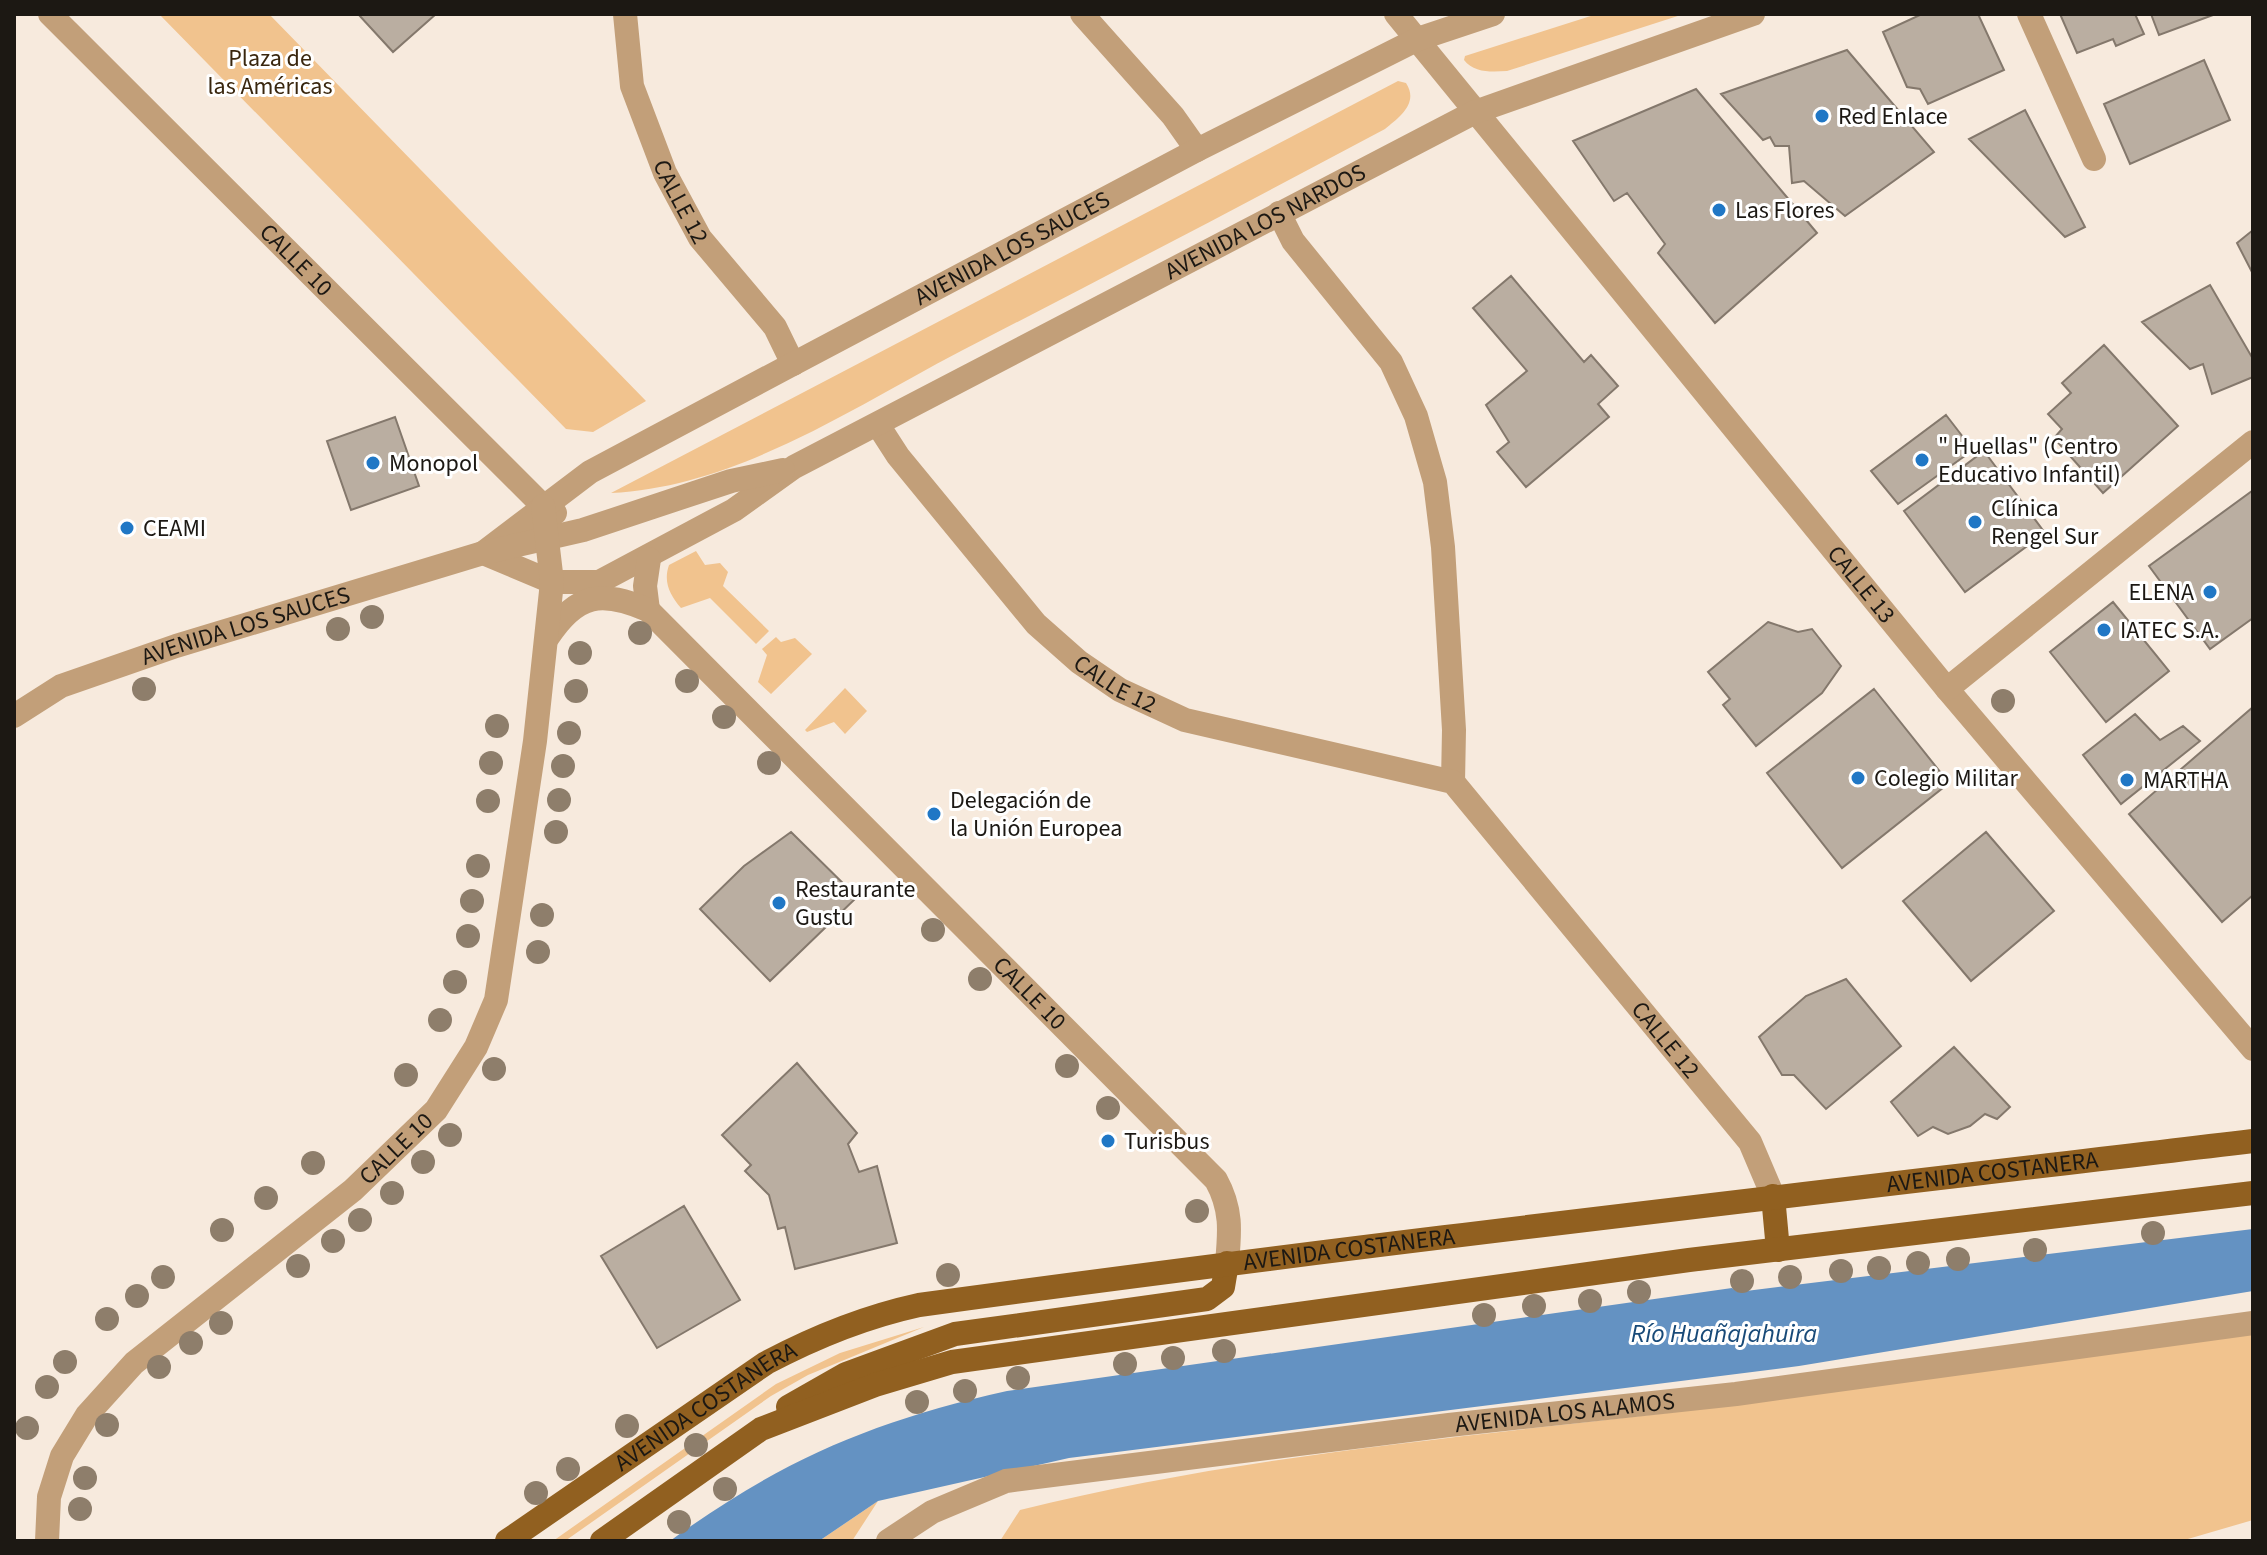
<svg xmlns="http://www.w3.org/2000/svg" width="2267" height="1555" viewBox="0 0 2267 1555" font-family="'Source Sans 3',sans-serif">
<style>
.green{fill:#f1c38e}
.water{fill:#6492c2}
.building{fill:#baaea1;stroke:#84786c;stroke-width:2}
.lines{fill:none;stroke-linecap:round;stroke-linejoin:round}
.minor{stroke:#c29f79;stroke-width:24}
.major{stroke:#916020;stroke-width:24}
.tree{fill:#8e7e6b}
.poi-dot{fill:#2077c5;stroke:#fff;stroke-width:3}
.labels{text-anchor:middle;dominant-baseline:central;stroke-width:6;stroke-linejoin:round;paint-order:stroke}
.park-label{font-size:24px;fill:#39260e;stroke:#fff}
.poi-label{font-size:24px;fill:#1c1813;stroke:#fff;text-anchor:start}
.street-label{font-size:24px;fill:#1c1813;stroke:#fff}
.water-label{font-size:26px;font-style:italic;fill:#184a78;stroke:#fff}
</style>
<rect width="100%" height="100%" fill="#f7eadd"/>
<!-- green -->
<path class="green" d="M159 14H269L646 401 593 432 566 429Z
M1597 14H1684L1507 71C1491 72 1474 73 1464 60L1465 56Z
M1398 81 1406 83C1419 103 1400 117 1385 129 1244 204 1103 278 961 351 852 408 737 487 611 493Z
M696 551 705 565 720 563 728 572 723 586 769 631 756 644 710 598 681 608C670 595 663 582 669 565Z
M776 637 781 642 795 638 812 654 771 694 758 682 767 655 762 649Z
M845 688 867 711 845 734 834 722 807 732 805 730Z
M924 1327 808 1375 771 1396 565 1541H553L776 1384 840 1353Z
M2253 1327V1520L2181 1541H1000L1020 1510C1244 1454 1478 1436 1708 1408 1890 1386 2071 1354 2253 1327Z
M878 1501 852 1541H819Z"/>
<!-- water -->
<path class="water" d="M2253 1229V1291L1799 1366 1069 1458 878 1501 819 1541H670C781 1460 873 1421 1007 1391L1732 1288 1738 1292Z"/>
<!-- building -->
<path class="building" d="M358 14H436L393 52Z
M1922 14H1978L2004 70 1928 104 1920 89 1907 87 1883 32Z
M2060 14H2135L2144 34 2116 46 2113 39 2077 53Z
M2151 14H2213V15L2159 35Z
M1847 50 1934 152 1845 216 1804 181 1792 183 1789 146H1775L1770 137 1763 140 1721 94Z
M2204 60 2230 120 2130 164 2104 104Z
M1696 89 1817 233 1715 323 1658 253 1665 244 1627 193 1614 201 1573 141Z
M2025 110 2085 227 2065 237 1969 139Z
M2253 230V274L2237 243Z
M1511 276 1584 362 1591 355 1618 386 1598 404 1609 417 1526 487 1497 452 1509 442 1486 405 1527 371 1473 308Z
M2210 285 2253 359V377L2212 394 2203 364 2190 369 2142 322Z
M2104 345 2178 426 2103 493 2054 438 2062 429 2048 414 2071 393 2062 383Z
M1946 415 1973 450 1898 504 1871 471Z
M395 417 419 486 351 510 327 441Z
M1984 451 2045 533 1965 592 1904 511Z
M2252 491 2253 618 2210 649 2149 566Z
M2113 602 2169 671 2106 722 2050 652Z
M1768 622 1798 632 1812 629 1841 666 1822 693 1756 746 1723 705 1730 699 1708 672Z
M1874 689 1949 783 1842 868 1767 773Z
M2253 707V895L2222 922 2129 814Z
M2135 714 2160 740 2183 726 2200 741 2121 804 2083 755Z
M791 832 857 897 770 981 700 909 744 866Z
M1986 832 2054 911 1971 981 1903 901Z
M1846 979 1901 1046 1826 1109 1794 1075H1782L1759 1037 1806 996Z
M1954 1047 2010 1107 1997 1119 1985 1114 1970 1126 1948 1134 1933 1127 1918 1136 1891 1102Z
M797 1063 857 1133 848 1144 859 1172 877 1166 897 1243 795 1269 785 1227 778 1229 769 1195 745 1171 751 1165 722 1135Z
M684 1206 740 1300 657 1348 601 1256Z"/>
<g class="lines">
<!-- minor -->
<g class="minor">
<path id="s1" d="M50 14 543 506 555 513"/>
<path id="s2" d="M625 14 632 86 665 173 700 238 775 327 793 364"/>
<path d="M1082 14 1173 116 1197 150"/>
<path id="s3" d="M1396 14 1947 689 2253 1049"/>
<path d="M2029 14 2094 159"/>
<path d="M1279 213 1293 241 1391 362 1416 416 1435 482 1443 547 1454 730 1453 782"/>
<path id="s4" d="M878 425 898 456 1036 624 1079 662 1120 690 1185 720 1453 782 1750 1142 1773 1196"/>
<path id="s5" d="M483 553 552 582H599L734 510 794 467 1475 112 1753 14"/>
<path id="s6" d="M483 553 590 472 793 364 1197 150 1418 39 1493 14"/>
<path d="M648 610 645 586 649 559"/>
<path id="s7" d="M548 637C577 593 602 590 648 610L1216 1180C1232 1209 1230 1231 1227 1263"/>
<path d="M1947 689 2253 442"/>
<path id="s8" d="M14 716 61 686 176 646 483 553 583 530 731 481 783 470"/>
<path id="s9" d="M47 1541 49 1497 62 1456 87 1415 134 1363 353 1190 436 1110 476 1047 496 1000 535 741 552 582 543 506"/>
<path id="s10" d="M888 1541 932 1512 1006 1481 1449 1425 1736 1394 2253 1323"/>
</g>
<!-- major -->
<g class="major">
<path d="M1773 1196 1778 1250"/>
<path d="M788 1407 846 1374 955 1334 1207 1299 1223 1287 1227 1263"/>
<path id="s11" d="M507 1541 766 1363C815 1337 864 1317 919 1305 1363 1244 1808 1194 2253 1141"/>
<path d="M602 1541 761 1429 875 1385 952 1362 1689 1260 2253 1193"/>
</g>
</g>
<!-- trees -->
<g class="tree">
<circle cx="372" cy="617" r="12"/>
<circle cx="338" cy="629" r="12"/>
<circle cx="640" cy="633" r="12"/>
<circle cx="580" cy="653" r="12"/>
<circle cx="687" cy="681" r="12"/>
<circle cx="144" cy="689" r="12"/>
<circle cx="576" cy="691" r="12"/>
<circle cx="2003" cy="701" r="12"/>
<circle cx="724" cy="717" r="12"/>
<circle cx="497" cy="726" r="12"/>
<circle cx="569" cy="733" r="12"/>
<circle cx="491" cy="763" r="12"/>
<circle cx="769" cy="763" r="12"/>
<circle cx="563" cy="766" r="12"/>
<circle cx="559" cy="800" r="12"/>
<circle cx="488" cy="801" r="12"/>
<circle cx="556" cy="832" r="12"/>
<circle cx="478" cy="866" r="12"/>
<circle cx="472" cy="901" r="12"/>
<circle cx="542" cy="915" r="12"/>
<circle cx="933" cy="930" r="12"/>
<circle cx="468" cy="936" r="12"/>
<circle cx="538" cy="952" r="12"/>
<circle cx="980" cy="979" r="12"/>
<circle cx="455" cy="982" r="12"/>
<circle cx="440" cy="1020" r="12"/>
<circle cx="1067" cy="1066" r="12"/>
<circle cx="494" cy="1069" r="12"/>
<circle cx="406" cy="1075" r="12"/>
<circle cx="1108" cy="1108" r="12"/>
<circle cx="450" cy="1135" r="12"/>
<circle cx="423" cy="1162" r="12"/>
<circle cx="313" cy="1163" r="12"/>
<circle cx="392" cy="1193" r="12"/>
<circle cx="266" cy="1198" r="12"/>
<circle cx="1197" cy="1211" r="12"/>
<circle cx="360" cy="1220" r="12"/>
<circle cx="222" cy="1230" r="12"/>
<circle cx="2153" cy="1233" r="12"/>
<circle cx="333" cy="1241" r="12"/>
<circle cx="2035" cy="1250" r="12"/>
<circle cx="1958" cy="1259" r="12"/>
<circle cx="1918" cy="1263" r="12"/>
<circle cx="298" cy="1266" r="12"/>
<circle cx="1879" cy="1268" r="12"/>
<circle cx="1841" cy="1271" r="12"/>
<circle cx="948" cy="1275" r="12"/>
<circle cx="163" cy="1277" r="12"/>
<circle cx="1790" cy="1277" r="12"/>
<circle cx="1742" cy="1281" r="12"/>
<circle cx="1639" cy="1292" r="12"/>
<circle cx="137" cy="1296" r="12"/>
<circle cx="1590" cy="1301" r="12"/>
<circle cx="1534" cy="1306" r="12"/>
<circle cx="1484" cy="1315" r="12"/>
<circle cx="107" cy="1319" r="12"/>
<circle cx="221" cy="1323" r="12"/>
<circle cx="191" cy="1343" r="12"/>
<circle cx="1224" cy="1351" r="12"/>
<circle cx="1173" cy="1358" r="12"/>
<circle cx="65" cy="1362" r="12"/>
<circle cx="1125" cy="1364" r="12"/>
<circle cx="159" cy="1367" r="12"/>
<circle cx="1018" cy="1378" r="12"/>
<circle cx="47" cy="1387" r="12"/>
<circle cx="965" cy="1391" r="12"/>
<circle cx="917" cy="1402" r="12"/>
<circle cx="107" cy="1425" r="12"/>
<circle cx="627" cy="1426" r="12"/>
<circle cx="27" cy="1428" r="12"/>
<circle cx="696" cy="1445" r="12"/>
<circle cx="568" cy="1469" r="12"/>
<circle cx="85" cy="1478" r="12"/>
<circle cx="725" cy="1489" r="12"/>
<circle cx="536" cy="1493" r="12"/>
<circle cx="80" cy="1509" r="12"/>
<circle cx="679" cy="1522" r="12"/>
</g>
<!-- markers -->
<g class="poi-dot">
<circle cx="1822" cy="116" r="8"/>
<circle cx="1719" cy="210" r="8"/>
<circle cx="1922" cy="460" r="8"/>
<circle cx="373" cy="463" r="8"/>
<circle cx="1975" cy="522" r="8"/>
<circle cx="127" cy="528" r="8"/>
<circle cx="2210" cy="592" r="8"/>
<circle cx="2104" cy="630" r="8"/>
<circle cx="1858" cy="778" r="8"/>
<circle cx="2127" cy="780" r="8"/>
<circle cx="934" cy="814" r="8"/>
<circle cx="779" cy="903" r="8"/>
<circle cx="1108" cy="1141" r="8"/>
</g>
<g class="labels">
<!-- park labels -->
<g class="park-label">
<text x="270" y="58">Plaza de<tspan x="270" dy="28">las Américas</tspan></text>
</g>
<!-- poi labels -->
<g class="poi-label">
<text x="1838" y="116">Red Enlace</text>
<text x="1735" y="210">Las Flores</text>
<text x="1938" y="446">" Huellas" (Centro<tspan x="1938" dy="28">Educativo Infantil)</tspan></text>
<text x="389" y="463">Monopol</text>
<text x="1991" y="508">Clínica<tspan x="1991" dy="28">Rengel Sur</tspan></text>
<text x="143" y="528">CEAMI</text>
<text x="2194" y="592" text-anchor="end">ELENA</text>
<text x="2120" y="630">IATEC S.A.</text>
<text x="1874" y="778">Colegio Militar</text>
<text x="2143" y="780">MARTHA</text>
<text x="950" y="800">Delegación de<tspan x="950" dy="28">la Unión Europea</tspan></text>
<text x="795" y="889">Restaurante<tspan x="795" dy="28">Gustu</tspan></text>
<text x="1124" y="1141">Turisbus</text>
</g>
<!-- street labels -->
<g class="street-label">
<text stroke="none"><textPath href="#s2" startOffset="198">CALLE 12</textPath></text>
<text stroke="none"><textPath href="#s5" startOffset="880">AVENIDA LOS NARDOS</textPath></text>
<text stroke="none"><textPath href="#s6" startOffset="612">AVENIDA LOS SAUCES</textPath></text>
<text stroke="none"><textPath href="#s1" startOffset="348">CALLE 10</textPath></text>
<text stroke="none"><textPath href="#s3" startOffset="736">CALLE 13</textPath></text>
<text stroke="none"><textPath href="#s8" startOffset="250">AVENIDA LOS SAUCES</textPath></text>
<text stroke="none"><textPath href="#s4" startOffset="354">CALLE 12</textPath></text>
<text stroke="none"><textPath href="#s7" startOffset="658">CALLE 10</textPath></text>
<text stroke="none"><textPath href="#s4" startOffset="1042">CALLE 12</textPath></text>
<text stroke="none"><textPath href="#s9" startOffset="544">CALLE 10</textPath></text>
<text stroke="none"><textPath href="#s11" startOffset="1560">AVENIDA COSTANERA</textPath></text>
<text stroke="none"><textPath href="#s11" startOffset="912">AVENIDA COSTANERA</textPath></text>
<text stroke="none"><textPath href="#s11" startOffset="240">AVENIDA COSTANERA</textPath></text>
<text stroke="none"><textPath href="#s10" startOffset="696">AVENIDA LOS ALAMOS</textPath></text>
</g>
<!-- water labels -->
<g class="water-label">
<text x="1724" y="1333">Río Huañajahuira</text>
</g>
</g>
<!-- border -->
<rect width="2267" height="1555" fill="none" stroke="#1c1813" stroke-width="32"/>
</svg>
